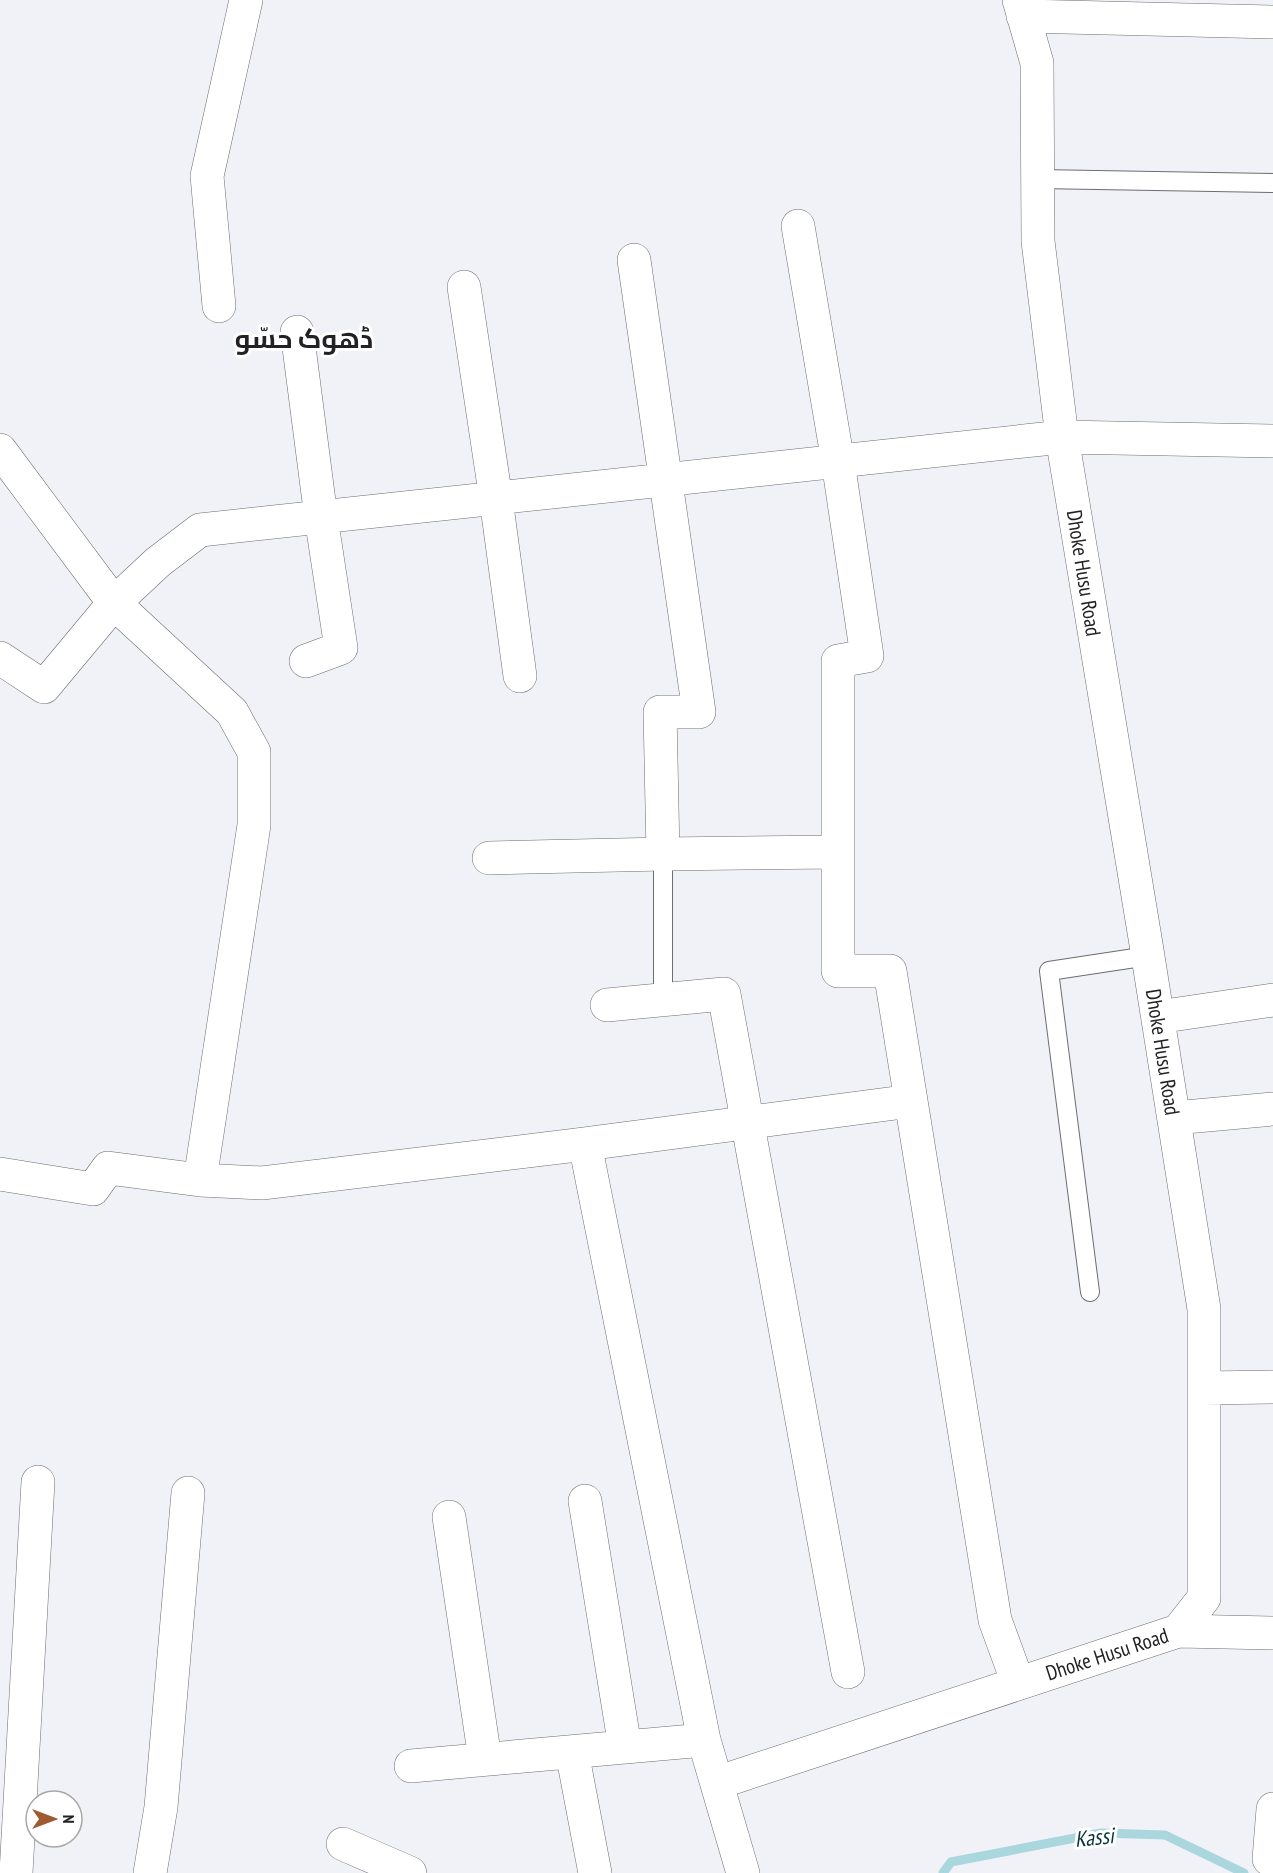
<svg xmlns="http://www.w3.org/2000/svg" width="1273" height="1873" viewBox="0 0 1273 1873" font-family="'PT Sans Narrow',Cairo,sans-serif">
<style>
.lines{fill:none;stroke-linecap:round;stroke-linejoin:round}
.stream{stroke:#a9d7dd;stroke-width:9}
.service-casing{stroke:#6c6d71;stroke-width:20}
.minor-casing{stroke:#6c6d71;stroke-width:34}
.service{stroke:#fff;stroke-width:18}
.minor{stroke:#fff;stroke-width:33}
.labels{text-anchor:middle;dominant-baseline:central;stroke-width:6;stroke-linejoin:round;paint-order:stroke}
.street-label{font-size:21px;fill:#222224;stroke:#fff}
.water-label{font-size:22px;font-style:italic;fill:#053338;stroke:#fff}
.district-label{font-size:27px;font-weight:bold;fill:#222224;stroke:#fff}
</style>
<rect width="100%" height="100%" fill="#f1f2f7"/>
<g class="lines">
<!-- stream -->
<path class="stream" d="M943 1873 951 1862 1101 1833 1165 1835 1244 1873"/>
<defs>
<path id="service" d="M1038 179 1273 183
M663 854V1000
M1090 1292 1049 971 1148 956"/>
<path id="minor" d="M1023 16 1273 22
M798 226 838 462 867 656 838 661V971H890L995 1620 1018 1683
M634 260 699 712H660L663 854
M464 287 496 499 520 676
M219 306 207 176 246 0
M297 332 321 517 341 648 306 661
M0 450 114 603 232 712 254 752V825L200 1180
M0 658 44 687 114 603 158 562 200 530 1062 437 1273 441
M489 858 663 854 838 852
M607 1005 724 994 848 1672
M1158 1017 1273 1000
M1174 1118 1273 1109
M585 1144 704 1740 743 1873
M0 1174 93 1189 108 1168 200 1180 262 1183 585 1144 911 1101
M1204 1388 1273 1387
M585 1501 625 1747
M449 1517 485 1759
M1178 1631 1273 1633
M572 1752 595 1873
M411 1766 704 1740
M729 1779 1178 1631 1204 1598V1309L1146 944 1062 437 1038 241 1037 63 1019 0
M343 1844 410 1873
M1269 1859 1273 1809
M16 1873 38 1482
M150 1873 161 1807 188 1493"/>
</defs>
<!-- service casing -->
<use href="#service" class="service-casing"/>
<!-- minor casing -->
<use href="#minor" class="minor-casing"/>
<!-- service -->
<use href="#service" class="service"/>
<!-- minor -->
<use href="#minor" class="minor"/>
</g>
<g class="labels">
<!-- street labels -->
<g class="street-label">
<text transform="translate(1084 573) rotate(81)">Dhoke Husu Road</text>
<text transform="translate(1163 1052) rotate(81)">Dhoke Husu Road</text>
<text transform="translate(1107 1654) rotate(-18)">Dhoke Husu Road</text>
</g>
<!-- water labels -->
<g class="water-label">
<text transform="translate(1094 1837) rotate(-6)">Kassi</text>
</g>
<!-- district labels -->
<g class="district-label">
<text x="304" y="338">ڈھوک حسّو</text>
</g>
</g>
<!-- north arrow -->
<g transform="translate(54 1819) rotate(90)"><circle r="28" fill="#ffffff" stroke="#a7a7a7" stroke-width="1.5"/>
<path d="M0-4.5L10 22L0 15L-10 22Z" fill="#9f5a2f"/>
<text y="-9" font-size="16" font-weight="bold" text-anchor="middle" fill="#222224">N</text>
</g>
</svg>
